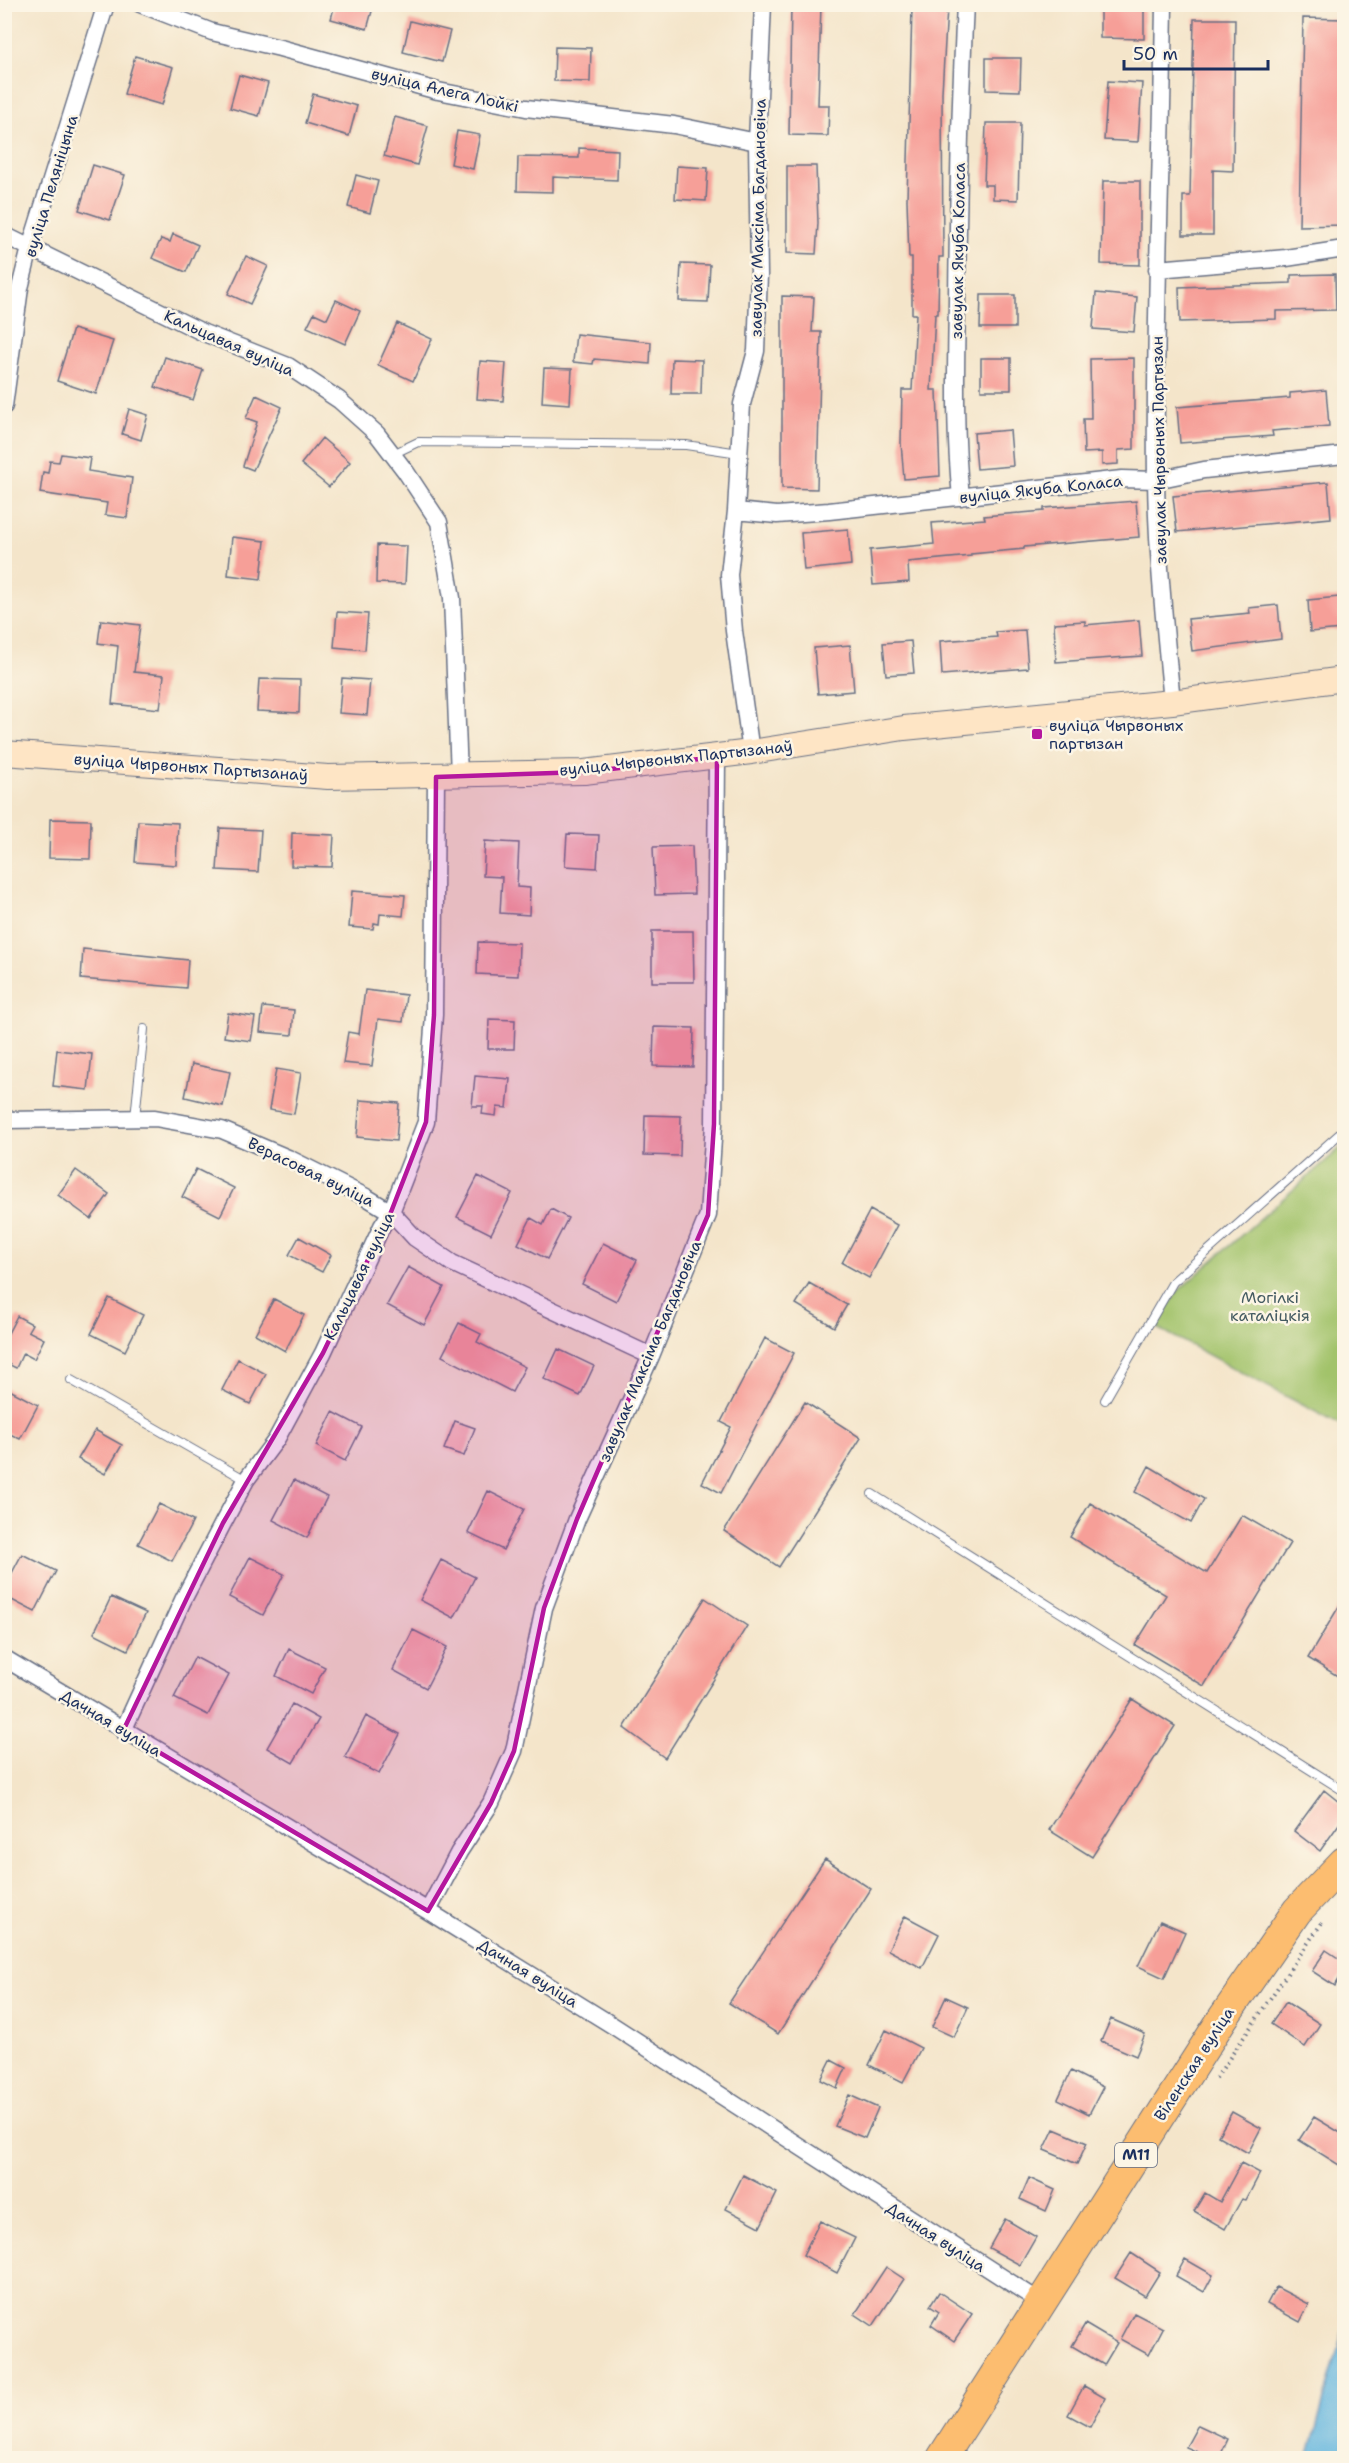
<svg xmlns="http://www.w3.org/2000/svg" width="1349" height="2463" viewBox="0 0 1349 2463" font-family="'Shantell Sans',sans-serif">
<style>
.green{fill:#a2c36b;stroke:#5e7964;stroke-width:1.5}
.water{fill:#64b6df;stroke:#40729e;stroke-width:1.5}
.building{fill:#f69f98}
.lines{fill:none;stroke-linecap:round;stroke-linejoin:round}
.lane-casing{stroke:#676f84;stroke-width:10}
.street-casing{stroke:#676f84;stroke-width:19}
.secondary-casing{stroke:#676f84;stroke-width:26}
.highway-casing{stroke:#676f84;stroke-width:32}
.path{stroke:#676f84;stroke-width:4;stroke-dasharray:1.5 4.5;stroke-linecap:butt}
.lane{stroke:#fff;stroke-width:8}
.street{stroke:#fff;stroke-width:16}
.secondary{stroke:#fee5c5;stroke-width:24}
.highway{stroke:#fcbd6f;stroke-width:30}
.marked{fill:#b5179e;fill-opacity:0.2;stroke:#b5179e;stroke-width:4.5;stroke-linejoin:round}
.poi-dot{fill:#b5179e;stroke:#fcf5e5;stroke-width:2}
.labels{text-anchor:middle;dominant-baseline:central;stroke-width:5;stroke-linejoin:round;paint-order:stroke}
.shield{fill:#fcf5e5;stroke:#5e6a86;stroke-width:1.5}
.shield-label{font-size:15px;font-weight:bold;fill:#1b2f5e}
.street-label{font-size:16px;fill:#1b2f5e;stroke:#fcf5e5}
.poi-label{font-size:16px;fill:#1b2f5e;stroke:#fcf5e5;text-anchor:start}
.park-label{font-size:16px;fill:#445b62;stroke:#fcf5e5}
</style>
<rect width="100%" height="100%" fill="#fcf5e5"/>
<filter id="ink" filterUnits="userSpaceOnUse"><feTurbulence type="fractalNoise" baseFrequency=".0167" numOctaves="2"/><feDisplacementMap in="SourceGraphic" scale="12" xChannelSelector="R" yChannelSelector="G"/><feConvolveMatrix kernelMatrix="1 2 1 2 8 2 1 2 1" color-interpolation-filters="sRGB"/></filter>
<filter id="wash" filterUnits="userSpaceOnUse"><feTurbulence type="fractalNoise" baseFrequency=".008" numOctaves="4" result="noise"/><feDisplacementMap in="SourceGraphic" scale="24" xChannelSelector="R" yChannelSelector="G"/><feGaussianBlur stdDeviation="1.35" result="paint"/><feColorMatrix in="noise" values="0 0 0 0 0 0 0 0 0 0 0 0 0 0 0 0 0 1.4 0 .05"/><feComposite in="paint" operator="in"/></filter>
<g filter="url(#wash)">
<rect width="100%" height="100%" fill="#f4e5ca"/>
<!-- green -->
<path class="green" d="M1344 1145V1427L1156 1327 1178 1291Z"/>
<!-- water -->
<path class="water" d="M1344 2328V2458H1308L1340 2341Z"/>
<g id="blocks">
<!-- building -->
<path class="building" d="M335 4H374L367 29 331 19Z
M791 4H821L818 105H829L828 136 789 135Z
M1100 4H1144V39L1100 38Z
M912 8H947L942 92 943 257H939L938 314H935L931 390H937L940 476 904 479 901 443 902 390H912L916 314H912V257H909L907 200Z
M1303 18 1344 19V225L1299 226Z
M1194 19H1235L1233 171 1213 170V235H1183V196H1190Z
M410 21 450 31 442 62 403 52Z
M555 47 591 48 590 82 554 81Z
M135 56 173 67 162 105 124 94Z
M986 58H1021L1020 91 986 90Z
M239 75 268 83 259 116 230 108Z
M1108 81 1142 83 1138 142 1104 140Z
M313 94 357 106 349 136 305 123Z
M395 117 428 126 417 165 384 156Z
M986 123H1020L1018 200 993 199V185H984Z
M457 131 480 135 473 169 451 164Z
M579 148 618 150 617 180 553 177V192L517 191 518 157 579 158Z
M93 165 125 175 110 220 79 210Z
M677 166 708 168 706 201 675 199Z
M787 166H816L818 223 816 254 787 253Z
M356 175 378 181 370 213 348 207Z
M1103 181H1140V265L1101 264Z
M173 234 198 245 186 272 152 258 161 239 170 242Z
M246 256 268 266 250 304 228 294Z
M681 264 710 265 708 302 679 301Z
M1335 274 1336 310 1276 311V319L1180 322 1179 287 1291 283V275Z
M1096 293 1137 297 1134 332 1093 329Z
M981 295H1015V328H980Z
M782 296 814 297 812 332H821L817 489 782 488Z
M336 300 360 311 345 344 307 327 314 313 327 319Z
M397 323 432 339 413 381 378 365Z
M73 329 113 341 96 394 57 381Z
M576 334 651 342 650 364 594 359 593 364 573 362Z
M165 357 203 370 193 400 155 387Z
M981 358H1011V390H981Z
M1134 358V449L1118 450V464L1102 465V452L1084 453 1083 419H1091L1090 359Z
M672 359 702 360 701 394H671Z
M480 361 506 363 503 401 477 399Z
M544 368 572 369 570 404 542 402Z
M1326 390 1329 426 1272 431 1273 436 1180 443 1177 407 1290 398V393Z
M256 395 282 407 253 470 243 466 257 422 246 418Z
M129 409 148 415 141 440 122 434Z
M1010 430 1013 466 977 469 974 433Z
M322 438 350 462 329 487 301 464Z
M61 454 90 458 88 471 132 478 127 518 105 515 107 503 40 493 43 472 48 473 50 461 59 462Z
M1328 482 1331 518 1177 532 1173 496Z
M1136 501 1139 537 1024 547V549L971 554V556L908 562 909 582 873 585 870 550 934 544 932 523 985 519 984 516 1044 511V508Z
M848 529 851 565 804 570 801 533Z
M232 537 265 541 261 579 228 575Z
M377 545 407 546 405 584 376 583Z
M1339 597 1341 629 1310 632 1308 600Z
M1278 605 1281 639 1192 651 1188 619 1250 613 1249 608Z
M337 612 368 614 365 650 334 647Z
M101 620 140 625 134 672 164 675 160 709 112 704 118 646 98 643Z
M1139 620 1142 656 1056 662 1054 623 1085 621V625Z
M1025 630 1028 668 942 675 940 641 997 637 996 632Z
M911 641 914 673 886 675 883 643Z
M850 645 854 691 818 694 814 648Z
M342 678 370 680 367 715 339 713Z
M259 679 300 680 299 713 257 711Z
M50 819 91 820 90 859 49 858Z
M138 821 178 823 176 865 135 862Z
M220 828 261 830 258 872 217 870Z
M292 833 334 835 332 867 291 866Z
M567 834 599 835 597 868 565 866Z
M485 841 519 843 517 887 530 888 529 915 500 913 502 877 483 876Z
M692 846 694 894 655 895 653 847Z
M352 891 405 895 403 916 380 914 379 924 374 923 373 929 349 927Z
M652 931H693L694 982H652Z
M478 942 519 943 518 976 477 974Z
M83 949 188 960 186 988 81 979Z
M365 990 406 995 403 1022 378 1019 372 1066 343 1063 348 1032 359 1034Z
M263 1007 294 1010 292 1035 260 1032Z
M228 1013 255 1017 251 1041 224 1037Z
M489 1019 515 1020 514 1049H488Z
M654 1027 694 1028 693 1067 653 1066Z
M57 1050 92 1054 88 1090 53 1086Z
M192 1064 230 1072 223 1106 185 1097Z
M276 1069 301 1073 294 1114 269 1110Z
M475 1076 510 1079 507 1108 497 1107 496 1116 482 1114 483 1106H472Z
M360 1100 399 1103 396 1141 357 1137Z
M645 1115 681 1116 680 1156 644 1155Z
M196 1169 234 1188 220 1216 182 1197Z
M76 1170 109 1194 91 1219 58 1195Z
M478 1176 512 1193 491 1234 457 1217Z
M551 1209 568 1218 547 1259 518 1244 531 1218 543 1225Z
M870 1210 897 1225 869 1278 842 1263Z
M299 1237 331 1255 322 1272 289 1255Z
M603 1243 637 1260 616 1301 582 1284Z
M408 1267 444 1287 424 1325 387 1305Z
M809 1283 847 1305 834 1327 796 1304Z
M109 1298 143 1315 125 1351 91 1334Z
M274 1299 304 1315 285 1351 255 1334Z
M17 1316 32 1324 28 1331 44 1339 34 1359 23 1353 16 1368 4 1362V1341Z
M459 1323 481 1334 477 1342 525 1367 512 1392 442 1356Z
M765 1338 794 1353 721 1493 702 1483 731 1427 721 1422Z
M558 1349 594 1366 580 1396 544 1379Z
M238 1359 266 1374 250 1404 222 1390Z
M4 1387 38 1405 20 1439 4 1431Z
M805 1402 861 1438 779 1567 724 1531Z
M333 1412 362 1427 345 1461 316 1446Z
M455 1421 475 1428 464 1456 444 1449Z
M95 1430 122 1445 105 1474 78 1459Z
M1149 1466 1204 1499 1191 1523 1135 1492Z
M294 1480 327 1497 307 1538 273 1520Z
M488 1491 524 1509 503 1550 468 1533Z
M1090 1503 1207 1573 1242 1515 1290 1543 1204 1686 1135 1645 1166 1595 1070 1537Z
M159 1504 193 1521 172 1561 138 1544Z
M22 1554 56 1571 35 1612 4 1596V1588Z
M250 1557 284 1574 263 1615 229 1597Z
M441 1560 475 1577 454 1618 420 1600Z
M111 1597 146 1613 128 1650 94 1633Z
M705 1598 747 1626 665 1758 624 1728Z
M1344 1598V1680L1308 1658Z
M413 1630 447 1647 426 1688 393 1670Z
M289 1649 325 1667 311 1694 276 1676Z
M195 1657 229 1675 208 1715 174 1698Z
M1132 1699 1175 1726 1092 1857 1049 1830Z
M292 1704 319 1719 293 1763 267 1748Z
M366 1716 400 1734 379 1774 345 1757Z
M1324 1790 1344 1806V1817L1320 1851 1294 1831Z
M825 1859 871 1889 778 2034 729 2003Z
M905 1916 939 1934 922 1968 888 1950Z
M1160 1921 1185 1932 1164 1978 1138 1966Z
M1326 1950 1344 1962V1971L1335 1986 1312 1971Z
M946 1997 968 2007 954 2037 932 2027Z
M1286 2002 1320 2024 1305 2047 1271 2024Z
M1111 2019 1145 2034 1136 2056 1101 2041Z
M886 2030 921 2048 903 2082 869 2065Z
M831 2060 846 2068 837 2088 821 2080Z
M1071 2071 1103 2087 1089 2114 1058 2099Z
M849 2095 878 2108 865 2138 835 2126Z
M1232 2112 1261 2128 1248 2153 1218 2136Z
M1314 2117 1344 2135V2157L1339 2165 1299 2140Z
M1054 2129 1087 2143 1077 2164 1044 2150Z
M1241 2163 1260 2173 1246 2200 1242 2199 1225 2229 1194 2211 1205 2193 1220 2202Z
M743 2175 777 2193 760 2227 726 2209Z
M1029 2178 1055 2190 1046 2211 1020 2199Z
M1005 2219 1036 2237 1020 2265 989 2248Z
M820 2221 855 2238 837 2273 803 2255Z
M1131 2253 1160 2272 1145 2296 1115 2278Z
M1185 2259 1213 2275 1204 2292 1176 2276Z
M886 2267 904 2279 873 2326 855 2314Z
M1276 2287 1309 2304 1300 2322 1267 2304Z
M939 2292 972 2314 954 2341 931 2325 939 2312 930 2306Z
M1134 2313 1163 2328 1149 2355 1120 2339Z
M1085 2324 1117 2343 1104 2365 1072 2346Z
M1084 2386 1105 2398 1090 2427 1068 2415Z
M1198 2425 1228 2439 1219 2458H1211L1186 2447Z"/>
</g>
</g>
<g filter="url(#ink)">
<use href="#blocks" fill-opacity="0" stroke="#676f84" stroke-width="1.5"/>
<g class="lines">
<defs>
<path id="lane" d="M393 454 418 442 686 445 739 453
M135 1118 144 1029
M71 1380 246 1480
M1105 1400 1173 1282 1344 1130
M872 1494 1344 1791"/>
<path id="street" d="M140 4 212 32 280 48 438 91 526 108 674 125 757 142
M1164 4C1162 163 1154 322 1156 480 1157 554 1165 628 1172 702
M4 235 204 333 288 366 339 400 377 434 406 472 439 522 452 598 459 775
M1157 269 1286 258 1344 249
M4 406 20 288 30 248 106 4
M961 497C954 432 956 367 957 301 958 202 960 103 965 4
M736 511 777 515 829 511 1122 479 1156 480 1204 470 1344 455
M751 752 734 631 729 575 736 511 742 404 756 351 759 275 757 142 763 4
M4 1120 155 1118 222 1130 288 1158 366 1197 391 1212 415 1238 452 1263 651 1356
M4 1658 428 1911 612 2025 1042 2303
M123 1731 183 1600 223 1523 246 1480 276 1440 323 1353 382 1226 391 1212 426 1122 434 1015 436 777
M428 1911 459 1852 491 1803 514 1751 544 1608 577 1519 651 1356 708 1215 714 1124 717 757"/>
<path id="secondary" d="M4 753 328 777 584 772 751 752 904 728 1172 702 1344 679"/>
<path id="highway" d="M942 2458 1223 2018 1297 1911 1344 1862"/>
</defs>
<!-- lane casing -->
<use href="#lane" class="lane-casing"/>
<!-- street casing -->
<use href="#street" class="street-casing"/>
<!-- secondary casing -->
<use href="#secondary" class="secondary-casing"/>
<!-- highway casing -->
<use href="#highway" class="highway-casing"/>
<!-- path -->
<path class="path" d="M1216 2078 1323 1921"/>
<!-- lane -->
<use href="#lane" class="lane"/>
<!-- street -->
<use href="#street" class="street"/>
<!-- secondary -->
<use href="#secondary" class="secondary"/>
<!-- highway -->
<use href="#highway" class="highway"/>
</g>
</g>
<!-- marked area -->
<path class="marked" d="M717 757 714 1124 708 1215 577 1519 544 1608 514 1751 491 1803 428 1911 123 1731 223 1523 323 1353 391 1212 426 1122 434 1015 436 777 584 772Z"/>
<!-- markers -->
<rect class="poi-dot" x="1031" y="728" width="12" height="12" rx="3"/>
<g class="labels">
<!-- shield labels -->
<rect class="shield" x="1115" y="2143" width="42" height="24" rx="4.5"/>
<g class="shield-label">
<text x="1136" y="2155">М11</text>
</g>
<!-- street labels -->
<g class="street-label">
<text transform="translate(445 90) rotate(13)">вуліца Алега Лойкі</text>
<text transform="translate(51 186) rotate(-73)">вуліца Пеляніцына</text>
<text transform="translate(758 218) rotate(-89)">завулак Максіма Багдановіча</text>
<text transform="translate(958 251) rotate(-89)">завулак Якуба Коласа</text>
<text transform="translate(229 343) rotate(24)">Кальцавая вуліца</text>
<text transform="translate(1159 450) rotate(-91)">завулак Чырвоных Партызан</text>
<text transform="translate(1041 489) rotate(-6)">вуліца Якуба Коласа</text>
<text transform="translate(676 758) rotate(-6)">вуліца Чырвоных Партызанаў</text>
<text transform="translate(191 767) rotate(4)">вуліца Чырвоных Партызанаў</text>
<text transform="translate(311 1172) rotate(26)">Верасовая вуліца</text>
<text transform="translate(359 1276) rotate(-64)">Кальцавая вуліца</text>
<text transform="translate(650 1351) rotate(-67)">завулак Максіма Багдановіча</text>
<text transform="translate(111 1723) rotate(31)">Дачная вуліца</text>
<text transform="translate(528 1973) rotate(32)">Дачная вуліца</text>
<text transform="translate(1194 2064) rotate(-57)">Віленская вуліца</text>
<text transform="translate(936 2237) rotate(33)">Дачная вуліца</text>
</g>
<!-- poi labels -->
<g class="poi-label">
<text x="1049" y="725">вуліца Чырвоных<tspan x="1049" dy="18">партызан</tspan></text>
</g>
<!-- park labels -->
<g class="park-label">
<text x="1270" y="1297">Могілкі<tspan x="1270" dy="18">каталіцкія</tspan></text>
</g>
</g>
<!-- margin -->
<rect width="1349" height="2463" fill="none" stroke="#fcf5e5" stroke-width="24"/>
<!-- scale -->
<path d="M1124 60v9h144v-9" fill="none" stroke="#1b2f5e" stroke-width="3"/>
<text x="1133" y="60" font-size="18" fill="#1b2f5e" stroke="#fcf5e5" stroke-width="4.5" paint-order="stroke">50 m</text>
</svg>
